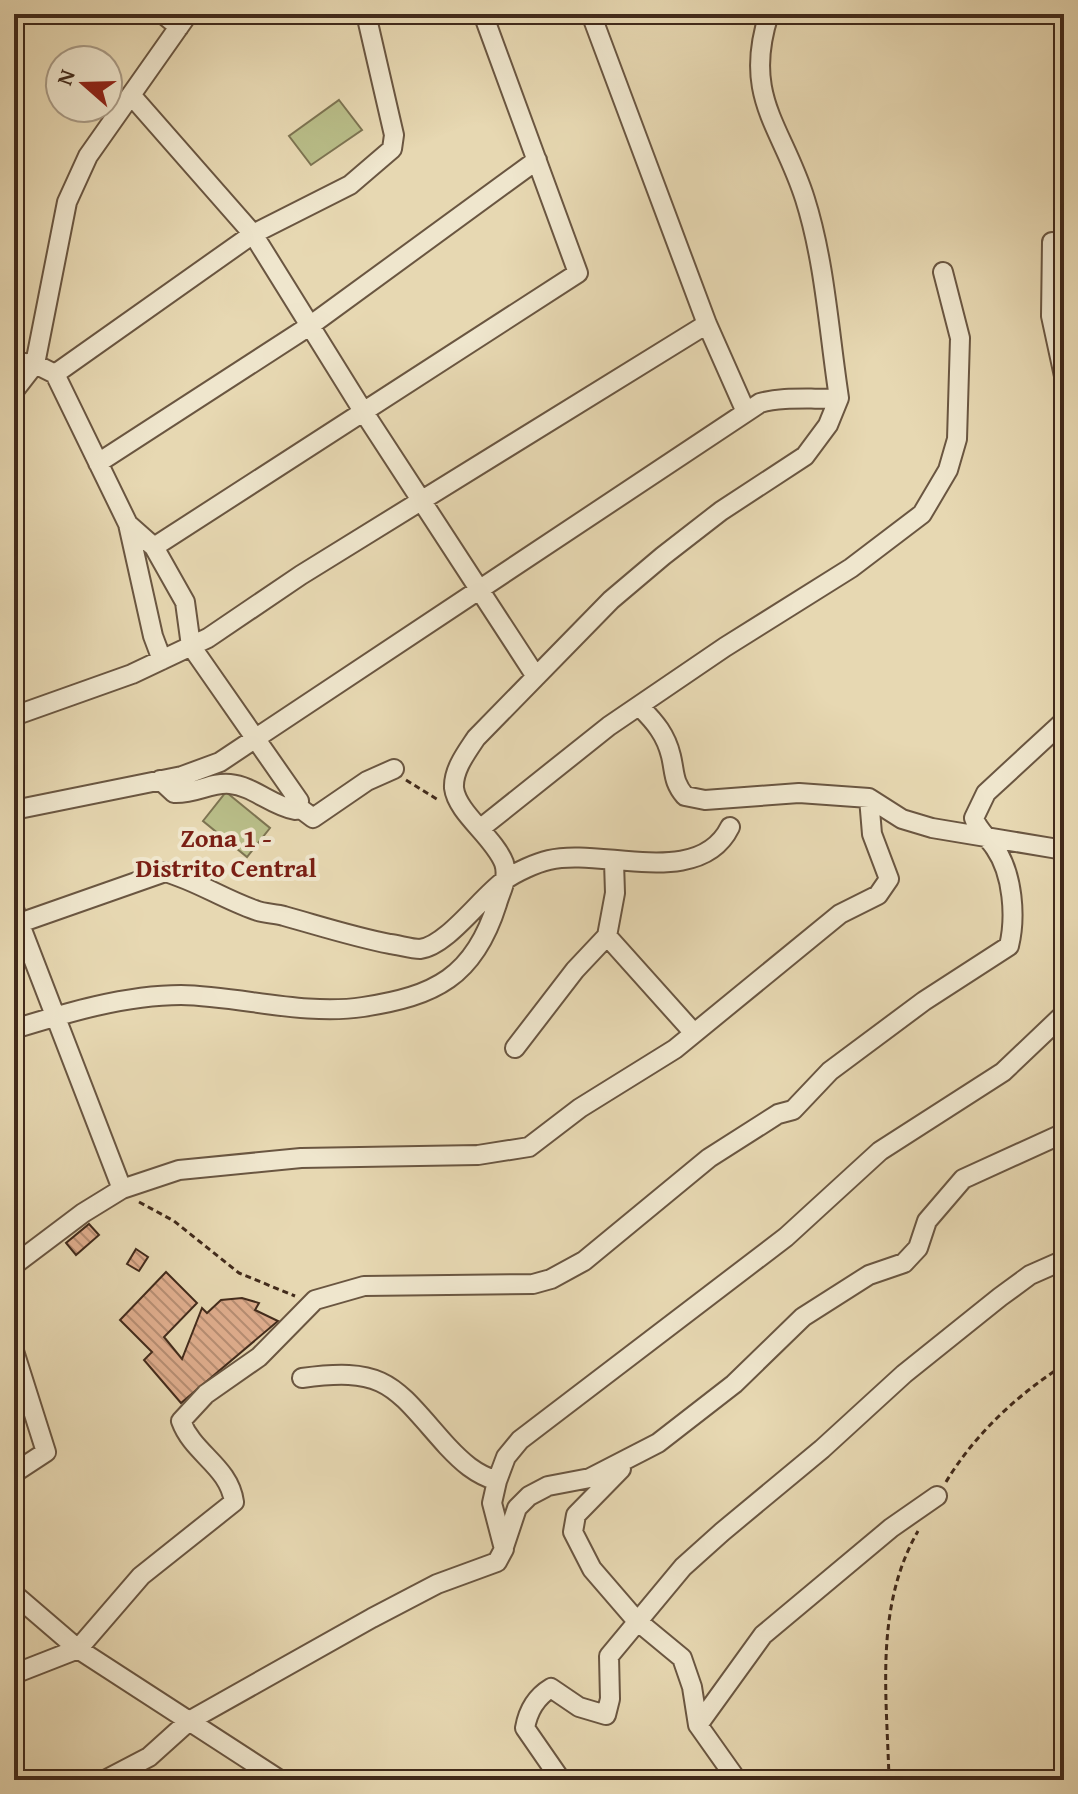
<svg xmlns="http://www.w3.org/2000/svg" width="1078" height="1794" viewBox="0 0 1078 1794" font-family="'Gentium Book Plus',serif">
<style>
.grass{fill:#b9be89;stroke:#7d7452;stroke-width:2}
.building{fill:url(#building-back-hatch);stroke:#412a1b;stroke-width:2}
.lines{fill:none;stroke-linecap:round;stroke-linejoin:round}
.minor-casing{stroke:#6a5641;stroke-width:22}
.path{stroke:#412a1b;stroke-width:3;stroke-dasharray:6 4;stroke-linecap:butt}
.minor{stroke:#efe6cd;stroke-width:18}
.labels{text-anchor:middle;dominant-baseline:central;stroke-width:8;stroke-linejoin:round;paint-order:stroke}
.neighbourhood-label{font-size:26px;font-weight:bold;fill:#7a1f14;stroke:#efe6cd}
</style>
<defs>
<pattern id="building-back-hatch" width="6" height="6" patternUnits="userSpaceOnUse" patternTransform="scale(2)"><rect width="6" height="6" fill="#dfad8d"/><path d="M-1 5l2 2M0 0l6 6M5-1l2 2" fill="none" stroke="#b68d72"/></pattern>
</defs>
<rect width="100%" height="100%" fill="#e7d8b2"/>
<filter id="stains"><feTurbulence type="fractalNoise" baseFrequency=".0025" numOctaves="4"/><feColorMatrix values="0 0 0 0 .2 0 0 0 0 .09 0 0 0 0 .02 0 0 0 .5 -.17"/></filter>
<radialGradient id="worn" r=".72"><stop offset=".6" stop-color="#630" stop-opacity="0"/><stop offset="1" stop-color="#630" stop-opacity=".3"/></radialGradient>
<!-- grass -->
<path class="grass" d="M339 100 362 130 311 165 289 136Z
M226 792 270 828 247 857 203 821Z"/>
<!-- building -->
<path class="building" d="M89 1224 99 1235 76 1255 66 1243Z
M136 1249 148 1257 139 1271 127 1264Z
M166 1272 197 1303 164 1337 182 1359 202 1308 207 1313 221 1300 242 1298 259 1303 255 1310 278 1321 181 1403 144 1360 152 1352 120 1320Z"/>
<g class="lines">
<defs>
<path id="minor" d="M163 14 179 27
M591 14 707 324 746 412
M131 95 253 234 363 411 535 675
M1052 242 1051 316 1064 376
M14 362 35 364 55 374 128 524 154 547 185 602 191 646 299 801 295 810C272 806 253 786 230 784 211 782 196 794 174 793L160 780
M55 374 253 234 350 185 392 149 394 135 366 14
M14 391 35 364 67 202 88 156 188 14
M98 463 311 325 537 160
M128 524 153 636 162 660
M154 547 578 273 483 14
M641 708C655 722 666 735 671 756 675 773 673 782 685 796L705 800 799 793 869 798 902 819 932 828 1064 850
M14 716 132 674 208 638 301 575 707 324
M297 806 313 818 367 781 394 769
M14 810 182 776 220 762 760 403C784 396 814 400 839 398
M481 828 609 726 725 647 851 568 922 514 948 470 957 439 960 338 943 272
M14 909 122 1189
M14 925 165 872C197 881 223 899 255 910 264 914 275 913 284 916 320 926 354 937 390 944 399 945 411 949 420 949 447 946 482 896 505 880 516 872 536 863 549 860 601 847 699 890 730 827
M607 936 693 1032
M14 1029C66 1013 125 995 181 995 240 996 304 1016 363 1007 435 996 474 977 497 904 501 890 509 878 504 863 494 837 457 813 454 788 453 770 466 753 476 738L611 600 663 556 721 511 805 456 828 425 839 398C829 333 825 262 805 199 782 126 742 97 769 14
M515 1048 575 970 607 936 615 893 614 862
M14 1265 83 1213 122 1189 179 1170 301 1158 478 1155 529 1147 580 1108 675 1049 840 914 878 895 889 879 872 834 869 798
M14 1351 46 1452 14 1473
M621 1469 576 1515 573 1532 592 1569 636 1620 682 1658 692 1687 698 1725 763 1635 891 1528 937 1496
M497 1481 506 1457 520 1440 786 1237 880 1151 1003 1072 1064 1014
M504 1547 517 1508 529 1496 548 1486 590 1478 658 1443 734 1384 803 1317 869 1275 904 1263 918 1248 927 1221 963 1179 1064 1133
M14 1594 78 1649 280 1780
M14 1674 78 1649 141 1576 234 1502C229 1466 193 1454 181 1421L206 1394 259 1357 315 1300 364 1286 533 1284 551 1279 584 1261 709 1158 778 1114 793 1110 830 1071 924 1001 1009 946C1016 917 1013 874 995 848 988 837 978 831 974 818L986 793 1064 721
M698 1725 737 1780
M105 1780 149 1757 189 1721 372 1618 437 1584 497 1562 504 1549 492 1503 497 1481C475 1474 462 1462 447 1446 394 1387 388 1366 302 1378
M561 1780 525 1728C528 1711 536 1697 551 1688L579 1707 606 1715 610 1699 609 1656 683 1567 722 1532 822 1449 904 1374 1000 1297 1030 1275 1064 1260"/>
</defs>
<!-- minor casing -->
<use href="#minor" class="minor-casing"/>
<!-- path -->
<path class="path" d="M406 780 440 801
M139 1202 174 1221 239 1273 295 1296
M946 1482C974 1435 1018 1394 1064 1365
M889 1780C887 1695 874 1608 918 1531"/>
<!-- minor -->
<use href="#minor" class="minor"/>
</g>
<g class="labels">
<!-- neighbourhood labels -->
<g class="neighbourhood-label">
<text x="226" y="837">Zona 1 -<tspan x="226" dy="30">Distrito Central</tspan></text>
</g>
</g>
<!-- margin -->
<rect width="1078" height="1794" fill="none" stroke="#e7d8b2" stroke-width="48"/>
<rect x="16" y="16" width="1046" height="1762" fill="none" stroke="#412a1b" stroke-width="4"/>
<rect x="24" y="24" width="1030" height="1746" fill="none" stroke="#412a1b" stroke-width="2"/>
<!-- north arrow -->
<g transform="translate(84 84) rotate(290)"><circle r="38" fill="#efe6cd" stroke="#a99b86" stroke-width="2"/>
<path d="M0-6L14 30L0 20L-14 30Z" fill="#8f2418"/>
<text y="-12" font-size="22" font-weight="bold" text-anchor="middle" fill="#412a1b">N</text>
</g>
<rect width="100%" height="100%" filter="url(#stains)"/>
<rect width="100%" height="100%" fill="url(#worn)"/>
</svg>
